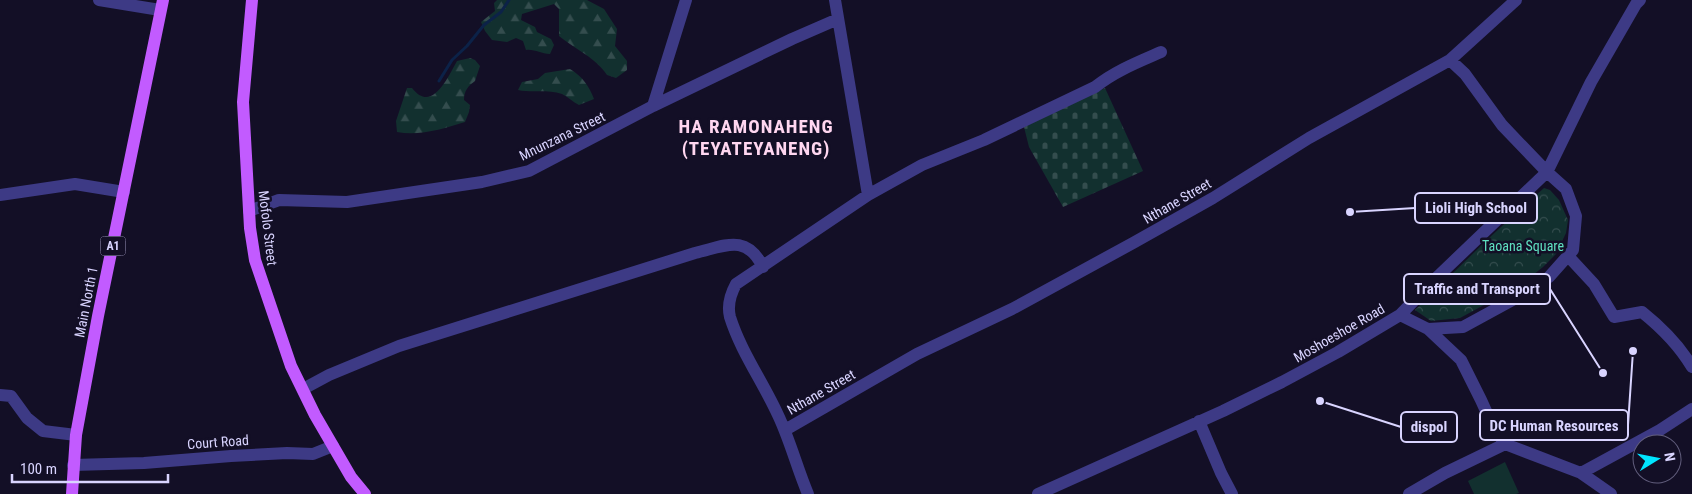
<svg xmlns="http://www.w3.org/2000/svg" width="1692" height="494" viewBox="0 0 1692 494" font-family="'Roboto Condensed',sans-serif">
<style>
.green{fill:#12302f}
.forest{fill:url(#forest-firs)}
.cemetery{fill:url(#cemetery-stones)}
.park{fill:url(#park-crowns)}
.lines{fill:none;stroke-linecap:round;stroke-linejoin:round}
.stream{stroke:#0c2248;stroke-width:3}
.minor{stroke:#3d3a85;stroke-width:12}
.major{stroke:#c25bff;stroke-width:12}
.labels{text-anchor:middle;dominant-baseline:central;stroke-width:5;stroke-linejoin:round;paint-order:stroke}
.shield{fill:#130f26;stroke:#9e99be;stroke-width:1}
.shield-label{font-size:12px;font-weight:bold;fill:#d9d4ff}
.street-label{font-size:14px;fill:#d9d4ff;stroke:#130f26}
.park-label{font-size:14px;fill:#5fe0c0;stroke:#130f26}
.district-label{font-size:19px;font-weight:bold;letter-spacing:1px;fill:#ffd6f0;stroke:#130f26}
.leader{fill:none;stroke:#d9d4ff;stroke-width:2}
.callout-dot{fill:#d9d4ff;stroke:#130f26;stroke-width:2}
.callout{fill:#130f26;stroke:#d9d4ff;stroke-width:2}
.callout-label{font-size:15px;text-anchor:middle;font-weight:bold;fill:#d9d4ff}
</style>
<defs>
<pattern id="forest-firs" width="22" height="20" patternUnits="userSpaceOnUse" patternTransform="scale(1.25)"><rect width="22" height="20" fill="#12302f"/><path d="M5 1l3.5 6h-7zM16 11l3.5 6h-7z" fill="#344d4e"/></pattern>
<pattern id="cemetery-stones" width="16" height="16" patternUnits="userSpaceOnUse" patternTransform="scale(1.25)"><rect width="16" height="16" fill="#12302f"/><path d="M2 7V4a2 2 0 0 1 4 0v3zM10 15v-3a2 2 0 0 1 4 0v3z" fill="#344d4e"/></pattern>
<pattern id="park-crowns" width="20" height="18" patternUnits="userSpaceOnUse" patternTransform="scale(1.25)"><rect width="20" height="18" fill="#12302f"/><path d="M2 6a3 3 0 1 1 6 0M12 15a3 3 0 1 1 6 0" fill="none" stroke="#344d4e"/></pattern>
</defs>
<rect width="100%" height="100%" fill="#130f26"/>
<!-- green -->
<path class="green" d="M1505 462 1519 493 1516 494H1474L1468 481Z"/>
<!-- forest -->
<path class="forest" d="M497 0H587L604 9 617 29 615 46 627 61V70L616 78 607 75C597 59 574 48 559 36V9L554 4 522 14 521 20 535 27 537 32 551 39 554 45 550 54C541 54 535 49 526 50L523 41 516 38 507 42 492 40 485 31 481 22 495 11 494 3Z
M470 58 475 60 480 66 475 81C468 86 464 91 464 100L470 105 469 112 465 122C443 129 420 136 397 132L396 121 407 88H412C432 114 448 77 457 61Z
M570 69C583 77 589 86 594 99L579 105C573 102 568 97 562 94 548 89 532 93 518 90L522 82 538 79 545 73Z"/>
<!-- cemetery -->
<path class="cemetery" d="M1105 88 1143 171 1063 207 1029 147 1024 127Z"/>
<!-- park -->
<path class="park" d="M1544 188 1550 190 1559 200 1568 220 1566 233 1556 254 1543 267 1519 286 1460 318 1431 321 1415 310 1489 238Z"/>
<g class="lines">
<!-- stream -->
<path class="stream" d="M439 81 452 60 467 46 484 25 501 12 509 0"/>
<!-- minor -->
<path class="minor" d="M99 0 160 10
M835 0 868 195
M1450 60 1516 0
M653 106 686 0
M0 195 75 184 124 192
M249 211 279 200 347 202 482 182 529 171 653 106 792 39 838 19
M1568 256 1594 284 1614 317 1642 312C1662 328 1679 345 1692 367
M1428 329 1461 360 1481 400 1491 422 1505 444 1581 473 1611 494
M303 389 329 375 399 346 695 253C725 246 746 233 763 267
M0 395 11 396 27 418 43 431 76 435
M1199 421 1221 473 1232 494
M785 430 917 354 1012 309 1133 243 1213 198 1309 138 1450 60 1465 74 1502 125 1547 172 1566 189 1576 216 1573 250 1549 277 1518 297 1463 327 1428 329 1400 315
M73 465 144 463 231 456 287 453 313 454 333 446
M1581 473 1660 430 1692 409
M808 494C797 468 790 440 778 415 763 382 741 352 730 317 727 305 730 295 736 284L868 195 922 165 984 140 1095 87C1115 71 1138 62 1161 52
M1038 494 1223 411 1282 382 1338 352 1400 315 1433 281 1547 172 1591 82 1636 4 1640 0
M1409 494 1445 473 1505 444"/>
<!-- major -->
<path class="major" d="M252 0 243 102 250 228 255 260 291 366 315 415 351 477 365 494
M72 494 76 435 98 316 163 0"/>
</g>
<g class="labels">
<!-- shield labels -->
<rect class="shield" x="100.5" y="236.5" width="25" height="19" rx="4"/>
<g class="shield-label">
<text x="113" y="246">A1</text>
</g>
<!-- street labels -->
<g class="street-label">
<text transform="translate(562 136) rotate(-26)">Mnunzana Street</text>
<text transform="translate(1177 201) rotate(-30)">Nthane Street</text>
<text transform="translate(268 228) rotate(83)">Mofolo Street</text>
<text transform="translate(86 302) rotate(-79)">Main North 1</text>
<text transform="translate(1339 333) rotate(-30)">Moshoeshoe Road</text>
<text transform="translate(821 392) rotate(-30)">Nthane Street</text>
<text transform="translate(218 442) rotate(-4)">Court Road</text>
</g>
<!-- park labels -->
<g class="park-label">
<text x="1523" y="246">Taoana Square</text>
</g>
<!-- district labels -->
<g class="district-label">
<text x="756" y="126">HA RAMONAHENG<tspan x="756" dy="22">(TEYATEYANENG)</tspan></text>
</g>
</g>
<!-- callouts -->
<path class="leader" d="M1350 212L1415 208M1603 373L1550 289M1633 351L1628 425M1320 401L1401 427"/>
<g class="callout-dot">
<circle cx="1350" cy="212" r="5"/>
<circle cx="1603" cy="373" r="5"/>
<circle cx="1633" cy="351" r="5"/>
<circle cx="1320" cy="401" r="5"/>
</g>
<g class="callout">
<rect x="1415" y="193" width="122" height="30" rx="5"/>
<rect x="1404" y="274" width="146" height="30" rx="5"/>
<rect x="1480" y="410" width="148" height="30" rx="5"/>
<rect x="1401" y="412" width="56" height="30" rx="5"/>
</g>
<g class="callout-label">
<text x="1476" y="213">Lioli High School</text>
<text x="1477" y="294">Traffic and Transport</text>
<text x="1554" y="431">DC Human Resources</text>
<text x="1429" y="432">dispol</text>
</g>
<!-- north arrow -->
<g transform="translate(1657 459) rotate(80)"><circle r="24" fill="#130f26" stroke="#625e7d"/>
<path d="M0-4L9 19L0 12L-9 19Z" fill="#00e5ff"/>
<text y="-8" font-size="14" font-weight="bold" text-anchor="middle" fill="#d9d4ff">N</text>
</g>
<!-- scale -->
<path d="M12 474v8h156v-8" fill="none" stroke="#d9d4ff" stroke-width="2.5"/>
<text x="20" y="474" font-size="15" fill="#d9d4ff" stroke="#130f26" stroke-width="4" paint-order="stroke">100 m</text>
</svg>
